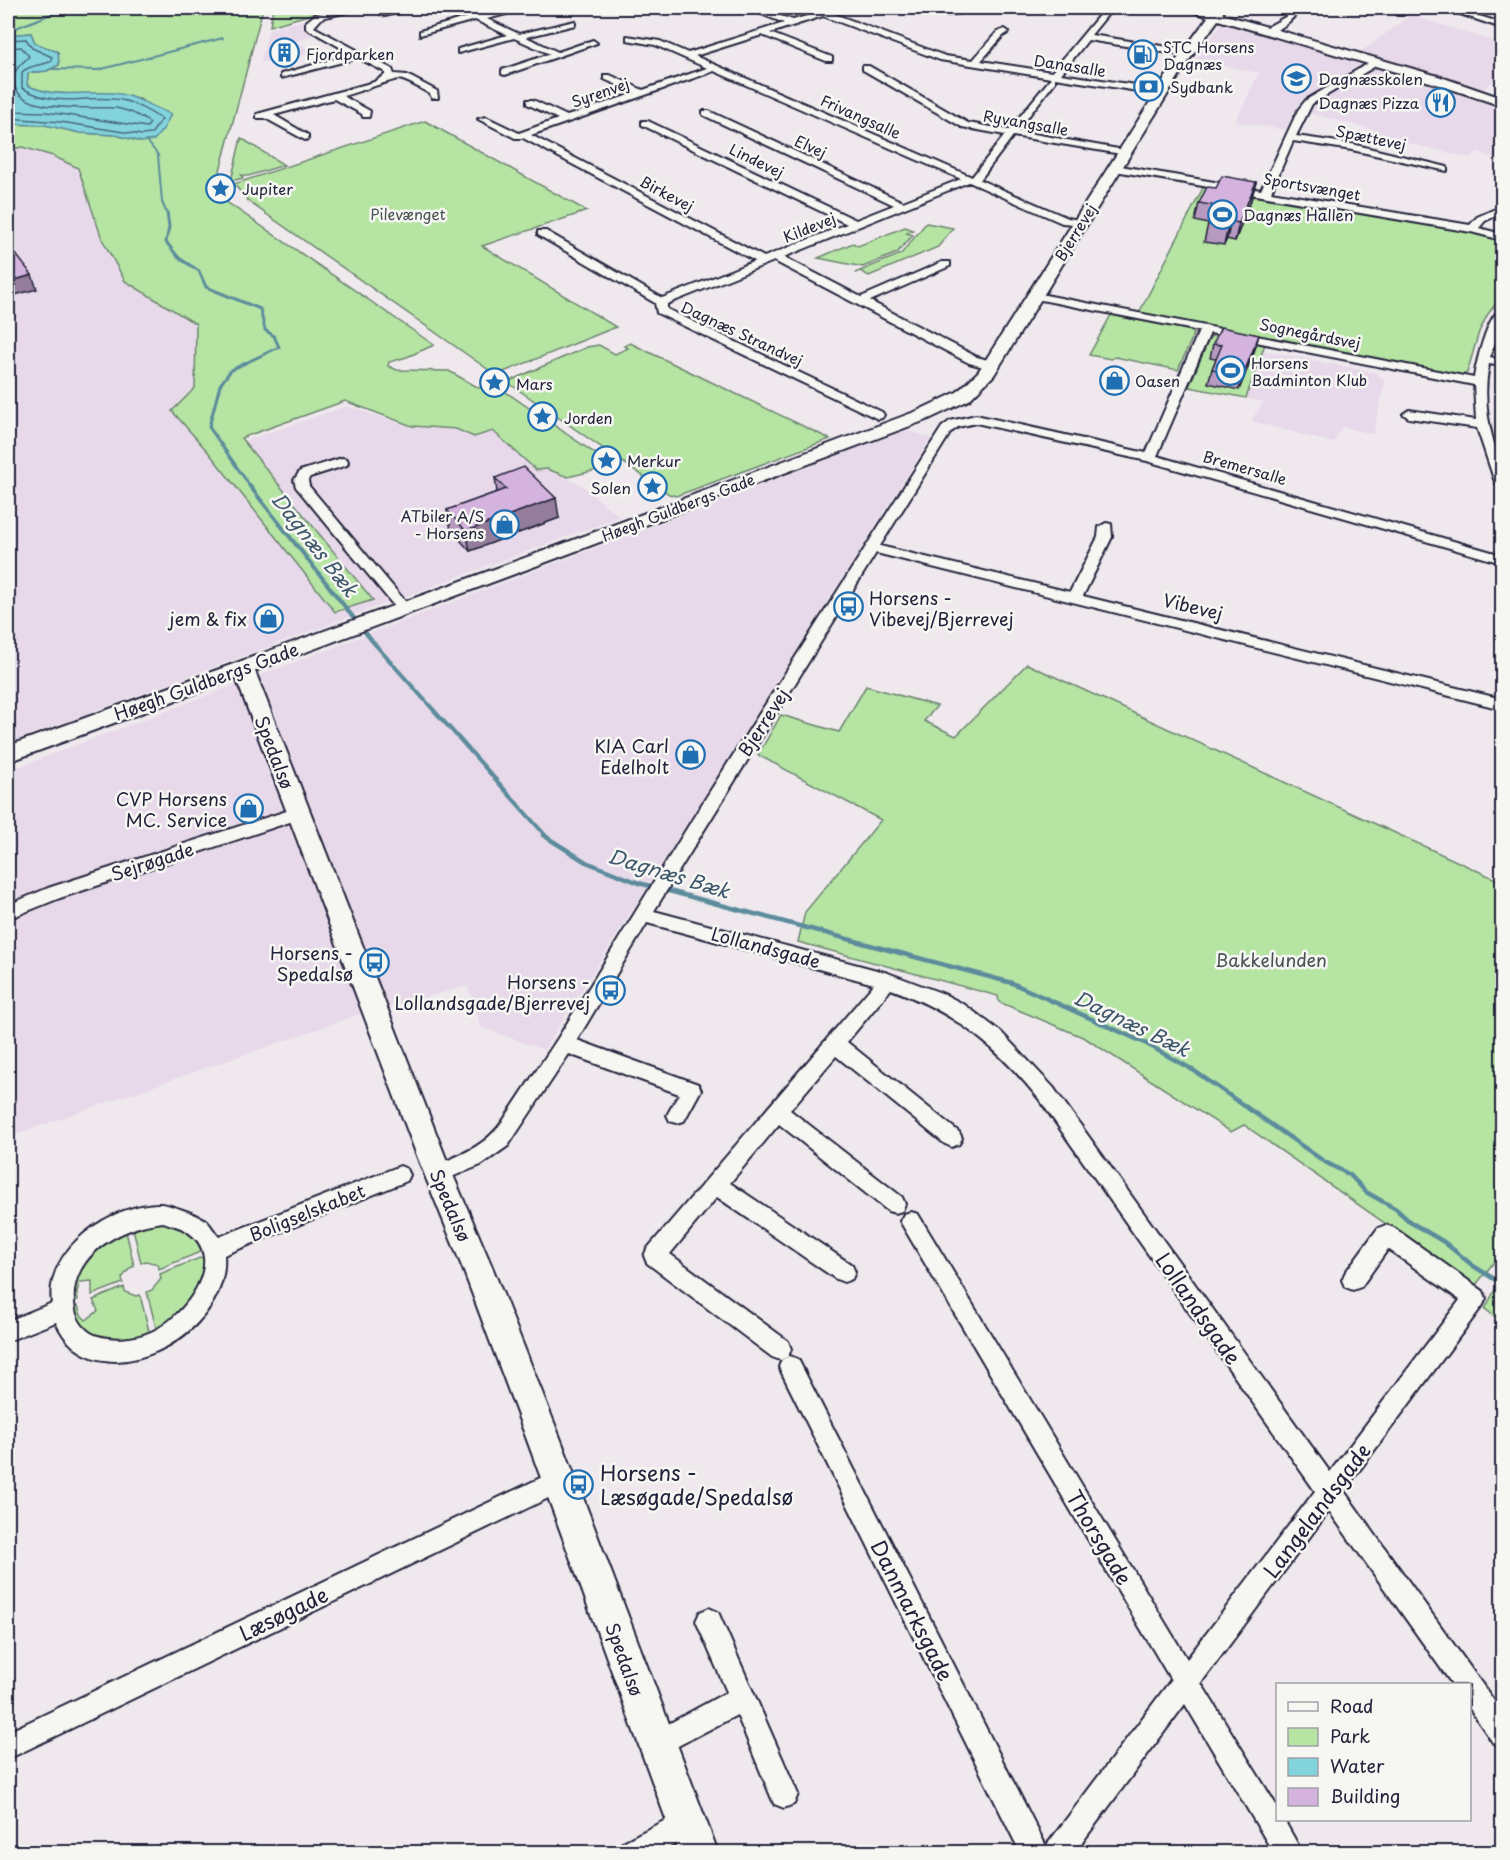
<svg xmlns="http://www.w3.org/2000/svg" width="1510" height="1860" viewBox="0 0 1510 1860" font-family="'Playpen Sans',sans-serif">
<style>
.built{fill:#e7d9e9}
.green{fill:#b5e4a3;stroke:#6c836f;stroke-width:1.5}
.water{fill:#83d3dd;stroke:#5c8c9c;stroke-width:1.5}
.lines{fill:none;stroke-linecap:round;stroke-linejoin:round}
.shore{stroke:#49697c;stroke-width:1.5}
.stream-far3{stroke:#5c8c9c;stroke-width:2}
.stream-far2{stroke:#5c8c9c;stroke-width:3}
.stream-far1{stroke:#5c8c9c;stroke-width:4}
.stream{stroke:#5c8c9c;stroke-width:4.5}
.street-casing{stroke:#22223b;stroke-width:4}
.secondary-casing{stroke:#22223b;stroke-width:4}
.street{fill:#f6f6f2;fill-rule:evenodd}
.secondary{fill:#f6f6f2;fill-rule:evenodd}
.wall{fill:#b69abf;stroke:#22223b;stroke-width:1.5}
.shaded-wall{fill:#947d9b;stroke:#22223b;stroke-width:1.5}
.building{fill:#d4b3de;stroke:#22223b;stroke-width:1.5}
.labels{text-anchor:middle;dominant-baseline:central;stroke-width:5;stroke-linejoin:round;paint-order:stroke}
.far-poi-label{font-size:15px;fill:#22223b;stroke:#f6f6f2;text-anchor:start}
.far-street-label{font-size:15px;fill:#22223b;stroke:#f6f6f2}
.far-park-label{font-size:15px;fill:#475255;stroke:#f6f6f2}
.poi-label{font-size:18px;fill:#22223b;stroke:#f6f6f2;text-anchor:end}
.street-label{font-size:18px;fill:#22223b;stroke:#f6f6f2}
.park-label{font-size:18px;fill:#475255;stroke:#f6f6f2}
.water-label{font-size:20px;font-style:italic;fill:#3f576c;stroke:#f6f6f2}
.near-street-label{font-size:21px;fill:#22223b;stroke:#f6f6f2}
.near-poi-label{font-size:21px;fill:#22223b;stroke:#f6f6f2;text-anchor:start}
</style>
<rect width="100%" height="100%" fill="#efe9ee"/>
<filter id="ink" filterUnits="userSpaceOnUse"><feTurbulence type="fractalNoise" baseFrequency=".0167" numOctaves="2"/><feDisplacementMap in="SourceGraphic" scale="12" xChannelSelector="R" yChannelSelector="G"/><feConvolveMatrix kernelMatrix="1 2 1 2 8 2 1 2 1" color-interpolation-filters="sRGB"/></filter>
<g filter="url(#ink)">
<!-- built -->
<path class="built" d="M1411 15 1502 44V73L1481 91 1359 53Z
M308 19 303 24V28L314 35 293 42 317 51 283 61 260 62 269 29Z
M1226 23 1249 29 1363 63 1301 101 1296 107 1286 130 1235 122 1259 73 1195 60 1221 24Z
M1379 66 1502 105V161L1479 152 1470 158 1370 134 1374 130 1309 113 1316 103 1326 96Z
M22 147 53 156 78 168 102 239 125 281 196 324 195 388 209 453 347 406 412 427 455 430 474 437 493 431 536 470 547 469 581 485 620 517 8 743V150Z
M1263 350 1377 373 1385 382 1373 434 1342 427 1333 443 1251 421 1263 402 1246 398Z
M906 430 931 438 544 1050 481 1027 468 986 355 1016 8 1137V771Z"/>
<!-- green -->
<path class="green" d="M8 8H263L218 178 217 189 228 203 434 345 407 357 389 362 388 366 397 370 449 371 479 388H500L613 466 568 477 547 469 536 470 493 431 474 437 456 429 412 426 345 401 241 438 373 600 335 612 209 453 172 411 195 388 196 324 125 281 102 239 78 168 53 156 22 147 8 150V124L45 125 80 133 116 135 141 142 171 114 148 106 140 99 41 92 27 85 28 73 47 71 59 65 58 52 35 43 31 33 8 35Z
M273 8H303L315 13 270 26Z
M425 121 587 211 482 246 616 327 496 375 249 202 234 184Z
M241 138 284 165 248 176 241 175 243 178 231 181Z
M1204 186 1469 231 1502 240V296L1488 314 1479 332 1467 373 1462 375 1139 313Z
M926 223 953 228 938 247 869 276 860 271 855 273 901 254Z
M905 227 913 230 907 233 913 235 897 253 863 267 818 258 853 243 858 246Z
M1111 315 1189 330 1194 334 1178 370 1115 357 1111 359 1089 355Z
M1217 335 1265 344 1246 398 1189 387 1210 337Z
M630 343 657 356 830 439 676 496 669 494 507 382 587 347 599 345 615 354 628 348 624 346Z
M1027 664 1502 882V1252L1475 1286 1244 1125 1231 1132 1085 1038 999 1002 998 996 798 942 805 912 881 820 758 755 781 715 839 732 866 686 937 706 924 721 956 736Z
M165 1219 189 1227 205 1250 159 1269 158 1264 146 1261 141 1263 133 1228Z
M126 1231 134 1266 130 1268 122 1278 123 1283 92 1295V1281L80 1282 77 1292 78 1300 72 1302C79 1256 86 1252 126 1231Z
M207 1255 208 1264 187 1311 157 1332 147 1292 152 1290 161 1279 160 1274Z
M1498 1284 1502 1287V1322L1485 1309Z
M124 1287 125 1292 136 1296 140 1295 150 1335C139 1337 127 1341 116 1341 97 1341 77 1327 73 1308L78 1306 81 1315 86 1320 98 1311 93 1300Z"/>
<!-- water -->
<path class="water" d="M31 33 35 43 58 52 59 65 46 71 28 73 27 85C55 99 84 91 114 93 135 95 152 107 171 114L164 128 154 140 141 142 116 135 80 133 45 125 8 124V35Z"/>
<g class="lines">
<!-- shore -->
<path class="shore" d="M8 40 26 39 32 48 52 57V61C42 66 31 64 22 72V88C58 108 77 96 114 99 132 100 147 111 162 119L151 134 142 135 61 122 8 118
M8 48 21 47 29 56C25 62 17 65 15 73 3 117 92 106 116 108 129 110 139 115 150 123L147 127 46 112 8 111"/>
<!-- stream-far3 -->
<path class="stream-far3" d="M8 31 67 8
M52 69 98 70 223 38
M147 141 158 155 162 202 167 214"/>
<!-- stream-far2 -->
<path class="stream-far2" d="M167 212 169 227 166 242 179 258 199 271 206 287 260 309 265 330 274 336 279 347 231 370 220 385 209 427 250 486"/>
<!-- stream-far1 -->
<path class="stream-far1" d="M249 485 372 641 546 836"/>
<!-- stream -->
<path class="stream" d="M543 835 586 862 639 883 1012 983 1145 1043 1193 1070 1325 1162 1350 1175 1366 1192 1396 1209 1410 1222 1444 1242 1472 1265 1502 1284"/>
<defs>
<path id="street" d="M402 8H414L385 16 381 14Z
M451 8C462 7 468 14 479 15 492 17 509 8 523 8L522 10 487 19 519 34 575 21V25L526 37 558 52 593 40 597 43 505 75 502 74V70L550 54 514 38 458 53V49L507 35 475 20 420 35V31L468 17Z
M746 8H756L793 20 834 8 838 10 832 13 945 56 973 60 997 32 1005 29 1009 32 1003 36 981 61 1052 72 1105 8H1113L1091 35 1188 50 1192 53 1188 56 1088 40 1061 74 1163 89 1168 92 1163 95 1055 78V82L1017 131 1124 150 1127 151V155L1013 136 980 180 1068 218 1084 221V225L1062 223 969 182 784 257 861 297 942 262H950V266L870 301 977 357 995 362V368L991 369 969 363 774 261 667 304V309L882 412 884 415 882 418 878 419 657 313 655 303 538 235V231H546L662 298 755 261 523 138H515L478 119 486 117 519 133 558 119 527 104V100H533L567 116 635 93 604 79V75H610L643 90 707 68 655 45 627 40V36L660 41 688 53 784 23ZM823 16 940 60 1051 78 1009 130 968 123 869 66H863V70L962 127 1005 135 972 177 695 56 762 35 826 61H832V57L770 33ZM714 71 961 179 903 202 709 111H703V115L894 205 856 220 648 121H642V125L847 224 764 257 531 135Z
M911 8H975C960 17 927 17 911 8Z
M1292 8H1300C1293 20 1279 33 1264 33V29L1287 16Z
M1403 8H1412L1403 15H1397V11Z
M1442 8H1453L1502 23V28Z
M330 11 334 13 333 15 322 18 314 27 392 69 394 74 407 75 437 91 438 98H432L430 94C421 89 409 81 399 79 394 79 352 94 343 96L370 111 369 117H363L362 114 334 99 274 115 308 135V139L305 140 265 118H257V114L374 82 385 75V72L358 58 281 78V74L352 54 306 28V22L316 14Z
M1376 59 1380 62 1379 64 1312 104 1296 136 1352 144 1447 167V171L1352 150 1293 141 1271 192 1470 225 1477 217 1502 206V213L1485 221 1479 228 1502 234V240L1471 232 1115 171 1110 168 1115 165 1261 190 1298 110 1306 100Z
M1035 293 1474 378C1476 364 1488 312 1502 309V323L1490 357 1502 360V366L1489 364C1484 389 1486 415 1493 440 1498 457 1502 467 1502 486L1495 482 1477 428 1409 418 1403 414 1409 410 1476 420 1474 385 1210 333 1157 456 1502 555V563L1147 461 976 423 958 427 951 432 880 546 1070 592 1098 537 1099 527 1106 523 1111 524 1112 537 1083 596 1502 699V709L876 553 654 911 888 973 944 994 965 1005 1001 1032 1053 1087 1330 1472 1460 1300 1388 1249 1361 1287 1353 1290 1345 1287 1342 1280 1345 1273 1378 1228 1386 1225 1394 1228 1483 1291 1486 1298 1483 1305 1344 1491 1502 1712V1747L1493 1743 1470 1709V1684H1452L1329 1511 1201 1683 1278 1808V1820H1284L1302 1852H1273L1185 1704 1075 1852H1020L779 1367 782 1359 790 1356 798 1359 1046 1846 1171 1680 904 1228 900 1221 904 1214 911 1212 918 1214 1187 1659 1315 1491 1039 1099C996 1046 956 1013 891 989L847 1042 959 1132 962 1138 959 1144 952 1147 945 1144 836 1056 790 1110 902 1197 905 1204 902 1211 895 1213 888 1211 779 1124 730 1183 852 1265 855 1272 852 1279 844 1282 836 1279 717 1197 670 1254 788 1341 791 1349 788 1357 780 1360 772 1357 647 1263 644 1256 647 1249 874 984 647 923 577 1040 698 1084 701 1090 684 1121 677 1123 670 1121 667 1115 679 1094 569 1054 508 1146 481 1165 439 1182 432 1179 429 1173 432 1167C460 1155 485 1147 503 1121L558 1038 700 807 942 427 950 421 976 415 1146 453 1199 331 1031 298 1029 296Z
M342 458 347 459 348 462 347 465 310 477 308 480 309 486 409 606 411 609 409 612H399L296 487 294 480 300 471Z
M299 807 305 809 307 813 305 817 60 898 8 919V905L48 888Z
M400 1166 407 1169 410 1175 407 1181 224 1255C231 1338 93 1407 56 1322L8 1341V1321L52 1303C44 1249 113 1203 161 1204 168 1204 198 1215 204 1219 210 1223 214 1232 219 1237ZM163 1222C171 1225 182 1227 188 1232 229 1260 183 1319 151 1332 135 1339 115 1341 98 1336 86 1333 77 1321 75 1310 65 1258 118 1227 163 1222Z
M559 1469 567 1473 571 1481 567 1489 8 1759V1732Z
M709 1608 718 1612 798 1794 794 1804 784 1808 774 1804 737 1715 657 1757 648 1753 644 1744 648 1735 727 1692 696 1621 700 1612Z
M687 1809 697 1813 701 1823 697 1833 660 1852H619L623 1842Z"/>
<path id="secondary" d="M339 8H358L356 10 330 16 324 13Z
M1184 8H1201L1212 11 1215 8H1225L1222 14 1438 76 1502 98V106L1430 82 1218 20 1187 63 994 375 969 400 929 419 255 671 447 1161 493 1269 561 1440 718 1852H678L527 1440 463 1269 419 1161 236 678 8 762V746L552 548 917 411 957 392 978 372 1176 61 1208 17Z"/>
</defs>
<!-- street casing -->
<use href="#street" class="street-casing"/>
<!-- secondary casing -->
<use href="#secondary" class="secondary-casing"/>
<!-- street -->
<use href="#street" class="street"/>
<!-- secondary -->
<use href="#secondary" class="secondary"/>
</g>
<!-- wall -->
<path class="wall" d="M1256 182 1251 200 1235 241 1227 239 1224 245 1204 242 1208 224 1195 221 1199 203 1216 188Z
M1213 344 1255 349 1239 390 1208 383 1212 369 1216 359 1210 358Z
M495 478 559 518 470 551 451 530 447 510 497 492Z"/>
<!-- shaded-wall -->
<path class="shaded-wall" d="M1256 182 1251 200 1235 241 1239 223Z
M1231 221 1227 239 1224 245 1228 227Z
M32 275 37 289 8 297V282Z
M1259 335 1255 349 1239 390 1243 375Z
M556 498 559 518 470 551 466 531Z"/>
<!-- building -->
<path class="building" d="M1222 176 1256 182 1239 223 1231 221 1228 227 1208 224 1216 206 1199 203 1207 187 1216 188Z
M15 253 32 275 8 282V255Z
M1221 327 1259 335 1243 375 1212 369 1222 345 1213 344Z
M524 467 556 498 466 531 447 510 506 489 495 478Z"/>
</g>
<!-- icons -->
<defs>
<symbol id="building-ring" viewBox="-11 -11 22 22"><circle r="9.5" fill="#f6f6f2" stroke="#1f6fb2" stroke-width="1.5"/><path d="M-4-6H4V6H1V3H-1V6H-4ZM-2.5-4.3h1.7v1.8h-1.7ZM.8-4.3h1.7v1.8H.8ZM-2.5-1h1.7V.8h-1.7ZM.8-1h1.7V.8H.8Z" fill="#1f6fb2"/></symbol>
<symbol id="fuel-ring" viewBox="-11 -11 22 22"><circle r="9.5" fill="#f6f6f2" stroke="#1f6fb2" stroke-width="1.5"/><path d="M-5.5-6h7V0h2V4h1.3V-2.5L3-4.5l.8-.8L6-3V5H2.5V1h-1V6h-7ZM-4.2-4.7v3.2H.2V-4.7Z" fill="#1f6fb2"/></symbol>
<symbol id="school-ring" viewBox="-11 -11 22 22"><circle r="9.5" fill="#f6f6f2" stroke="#1f6fb2" stroke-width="1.5"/><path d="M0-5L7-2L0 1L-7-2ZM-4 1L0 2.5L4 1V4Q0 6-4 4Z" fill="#1f6fb2"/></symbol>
<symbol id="bank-ring" viewBox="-11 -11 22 22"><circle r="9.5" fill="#f6f6f2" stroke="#1f6fb2" stroke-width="1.5"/><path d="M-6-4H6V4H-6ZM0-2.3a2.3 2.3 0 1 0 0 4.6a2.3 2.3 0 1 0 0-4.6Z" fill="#1f6fb2"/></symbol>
<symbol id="restaurant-ring" viewBox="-11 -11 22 22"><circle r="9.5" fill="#f6f6f2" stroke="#1f6fb2" stroke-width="1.5"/><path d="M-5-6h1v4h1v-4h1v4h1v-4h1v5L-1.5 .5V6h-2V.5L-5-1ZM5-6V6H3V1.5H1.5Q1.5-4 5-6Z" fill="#1f6fb2"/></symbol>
<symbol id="sight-ring" viewBox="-11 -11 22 22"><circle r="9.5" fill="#f6f6f2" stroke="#1f6fb2" stroke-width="1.5"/><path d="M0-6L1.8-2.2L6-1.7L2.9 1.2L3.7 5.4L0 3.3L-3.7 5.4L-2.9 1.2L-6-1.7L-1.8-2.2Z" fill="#1f6fb2"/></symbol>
<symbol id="stadium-ring" viewBox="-11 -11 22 22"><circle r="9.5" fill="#f6f6f2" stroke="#1f6fb2" stroke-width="1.5"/><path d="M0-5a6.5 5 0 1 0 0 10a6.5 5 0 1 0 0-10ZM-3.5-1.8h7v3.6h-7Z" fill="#1f6fb2"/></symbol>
<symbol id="shop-ring" viewBox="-11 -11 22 22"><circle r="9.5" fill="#f6f6f2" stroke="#1f6fb2" stroke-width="1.5"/><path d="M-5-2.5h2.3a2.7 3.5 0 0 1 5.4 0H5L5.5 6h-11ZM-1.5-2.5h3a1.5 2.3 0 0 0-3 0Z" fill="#1f6fb2"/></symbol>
<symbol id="bus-ring" viewBox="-11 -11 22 22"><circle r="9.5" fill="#f6f6f2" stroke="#1f6fb2" stroke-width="1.5"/><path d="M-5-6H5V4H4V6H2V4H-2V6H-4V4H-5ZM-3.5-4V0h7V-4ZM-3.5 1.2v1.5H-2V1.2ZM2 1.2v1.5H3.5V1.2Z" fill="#1f6fb2"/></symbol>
</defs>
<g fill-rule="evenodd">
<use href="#building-ring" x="268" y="36" width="33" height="33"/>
<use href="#fuel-ring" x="1126" y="38" width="33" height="33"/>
<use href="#school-ring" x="1280" y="62" width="33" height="33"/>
<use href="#bank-ring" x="1132" y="70" width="33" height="33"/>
<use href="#restaurant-ring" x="1424" y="86" width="33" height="33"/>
<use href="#sight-ring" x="204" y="172" width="33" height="33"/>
<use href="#stadium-ring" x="1206" y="198" width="33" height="33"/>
<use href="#stadium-ring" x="1214" y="354" width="33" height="33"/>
<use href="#shop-ring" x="1098" y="364" width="33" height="33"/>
<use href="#sight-ring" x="478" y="366" width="33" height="33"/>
<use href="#sight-ring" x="526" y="400" width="33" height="33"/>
<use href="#sight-ring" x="590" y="444" width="33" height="33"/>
<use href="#sight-ring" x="636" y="470" width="33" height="33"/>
<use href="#shop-ring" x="488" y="508" width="33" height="33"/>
<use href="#bus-ring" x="832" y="590" width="33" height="33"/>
<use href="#shop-ring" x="252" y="602" width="33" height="33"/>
<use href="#shop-ring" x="674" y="738" width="33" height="33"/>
<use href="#shop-ring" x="232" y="792" width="33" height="33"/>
<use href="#bus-ring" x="358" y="946" width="33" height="33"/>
<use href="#bus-ring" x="594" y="974" width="33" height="33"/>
<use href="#bus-ring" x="562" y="1468" width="33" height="33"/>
</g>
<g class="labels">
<!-- far-poi labels -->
<g class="far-poi-label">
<text x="1163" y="46">STC Horsens<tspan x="1163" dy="17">Dagnæs</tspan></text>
<text x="306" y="53">Fjordparken</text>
<text x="1318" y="78">Dagnæsskolen</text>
<text x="1170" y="86">Sydbank</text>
<text x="1419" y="102" text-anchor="end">Dagnæs Pizza</text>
<text x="242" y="188">Jupiter</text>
<text x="1243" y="214">Dagnæs Hallen</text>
<text x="1251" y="362">Horsens<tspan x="1251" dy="17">Badminton Klub</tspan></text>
<text x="1135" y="380">Oasen</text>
<text x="516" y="383">Mars</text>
<text x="564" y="417">Jorden</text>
<text x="627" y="460">Merkur</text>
<text x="631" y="487" text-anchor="end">Solen</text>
<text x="484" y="515" text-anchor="end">ATbiler A/S<tspan x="484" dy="17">- Horsens</tspan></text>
</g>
<!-- far-street labels -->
<g class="far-street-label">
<text transform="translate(1070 65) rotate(9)">Danasalle</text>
<text transform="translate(600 92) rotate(-19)">Syrenvej</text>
<text transform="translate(861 116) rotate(24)">Frivangsalle</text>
<text transform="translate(1026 122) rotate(10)">Ryvangsalle</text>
<text transform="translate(1371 137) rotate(12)">Spættevej</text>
<text transform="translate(811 146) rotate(25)">Elvej</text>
<text transform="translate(757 160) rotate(26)">Lindevej</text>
<text transform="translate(1312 186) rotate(10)">Sportsvænget</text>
<text transform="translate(667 193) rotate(28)">Birkevej</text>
<text transform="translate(809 227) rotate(-22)">Kildevej</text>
<text transform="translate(1075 232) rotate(-58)">Bjerrevej</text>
<text transform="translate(742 333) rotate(25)">Dagnæs Strandvej</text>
<text transform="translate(1310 333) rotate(11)">Sognegårdsvej</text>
<text transform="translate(1245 467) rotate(16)">Bremersalle</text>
<text transform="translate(678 507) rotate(-21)">Høegh Guldbergs Gade</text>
</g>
<!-- far-park labels -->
<g class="far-park-label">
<text x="408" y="213">Pilevænget</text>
</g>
<!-- poi labels -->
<g class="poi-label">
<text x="869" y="597" text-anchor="start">Horsens -<tspan x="869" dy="21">Vibevej/Bjerrevej</tspan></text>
<text x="247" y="618">jem &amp; fix</text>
<text x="669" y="745">KIA Carl<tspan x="669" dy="21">Edelholt</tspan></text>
<text x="227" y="798">CVP Horsens<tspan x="227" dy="21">MC. Service</tspan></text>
<text x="353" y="952">Horsens -<tspan x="353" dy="21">Spedalsø</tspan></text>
<text x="590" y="981">Horsens -<tspan x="590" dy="21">Lollandsgade/Bjerrevej</tspan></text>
</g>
<!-- street labels -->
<g class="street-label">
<text transform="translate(1193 606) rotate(14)">Vibevej</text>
<text transform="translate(206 681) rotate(-20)">Høegh Guldbergs Gade</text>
<text transform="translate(763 722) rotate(-57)">Bjerrevej</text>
<text transform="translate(275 752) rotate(69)">Spedalsø</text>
<text transform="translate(152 861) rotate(-18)">Sejrøgade</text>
<text transform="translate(766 947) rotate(15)">Lollandsgade</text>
<text transform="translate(451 1205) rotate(67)">Spedalsø</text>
<text transform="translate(307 1212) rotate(-22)">Boligselskabet</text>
<text transform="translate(625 1659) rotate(70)">Spedalsø</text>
</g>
<!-- park labels -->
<g class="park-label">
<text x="1271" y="959">Bakkelunden</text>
</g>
<!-- water labels -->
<g class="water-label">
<text transform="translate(315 544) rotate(52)">Dagnæs Bæk</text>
<text transform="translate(669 873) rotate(17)">Dagnæs Bæk</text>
<text transform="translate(1132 1023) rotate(26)">Dagnæs Bæk</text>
</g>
<!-- near-street labels -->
<g class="near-street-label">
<text transform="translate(1199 1308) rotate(55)">Lollandsgade</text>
<text transform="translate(1316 1510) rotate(-53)">Langelandsgade</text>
<text transform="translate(1100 1537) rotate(59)">Thorsgade</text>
<text transform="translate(913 1610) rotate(63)">Danmarksgade</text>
<text transform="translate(283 1613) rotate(-26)">Læsøgade</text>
</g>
<!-- near-poi labels -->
<g class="near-poi-label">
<text x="600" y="1472">Horsens -<tspan x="600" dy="24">Læsøgade/Spedalsø</tspan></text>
</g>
</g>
<!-- margin -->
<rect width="1510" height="1860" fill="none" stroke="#f6f6f2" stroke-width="30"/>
<rect x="15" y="15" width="1480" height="1830" fill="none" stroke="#22223b" stroke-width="2" filter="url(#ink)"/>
<!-- legend -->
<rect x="1276" y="1683" width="195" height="138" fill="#f6f6f2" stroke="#a1a1a9" stroke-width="1.5"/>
<rect x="1288" y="1702" width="30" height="9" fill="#f6f6f2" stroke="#a1a1a9" stroke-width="1.5"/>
<text x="1330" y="1713" font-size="18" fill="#22223b">Road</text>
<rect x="1288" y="1728" width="30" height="18" fill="#b5e4a3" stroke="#a1a1a9" stroke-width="1.5"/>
<text x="1330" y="1743" font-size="18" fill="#22223b">Park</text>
<rect x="1288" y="1758" width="30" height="18" fill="#83d3dd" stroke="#a1a1a9" stroke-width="1.5"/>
<text x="1330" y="1773" font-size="18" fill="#22223b">Water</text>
<rect x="1288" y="1788" width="30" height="18" fill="#d4b3de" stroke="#a1a1a9" stroke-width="1.5"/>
<text x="1330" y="1803" font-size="18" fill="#22223b">Building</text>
</svg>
